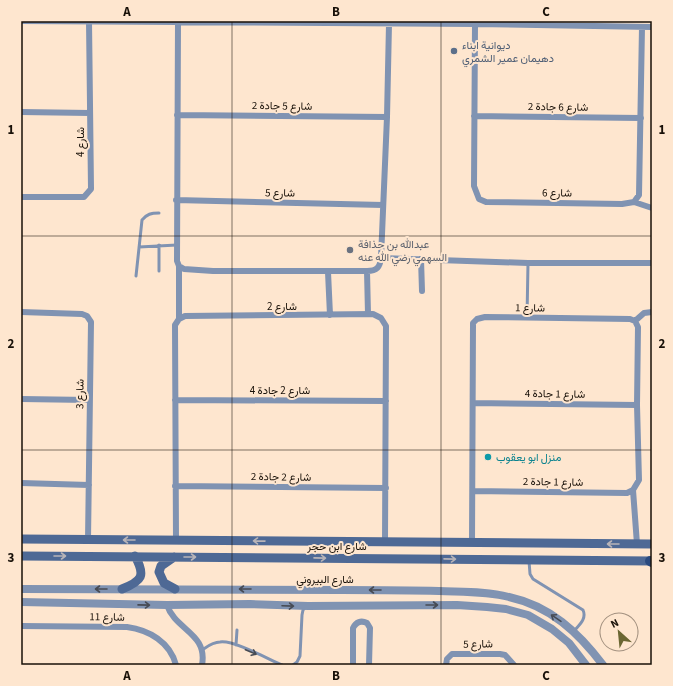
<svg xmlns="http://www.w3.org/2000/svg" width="673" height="686" viewBox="0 0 673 686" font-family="'Source Sans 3',Vazirmatn,sans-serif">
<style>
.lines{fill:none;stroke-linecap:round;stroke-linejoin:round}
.service{stroke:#8093b2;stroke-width:3}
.minor{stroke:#8093b2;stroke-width:6}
.tertiary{stroke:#8093b2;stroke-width:8}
.secondary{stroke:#4e6995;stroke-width:9}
.primary{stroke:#2a4a7f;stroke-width:10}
.oneway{stroke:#b8b4b8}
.oneway2{stroke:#474b54}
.grid{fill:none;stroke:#181008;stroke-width:1;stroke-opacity:0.55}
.service-dot{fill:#5c6f8a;stroke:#fee6cf;stroke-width:1.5}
.worship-dot{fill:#6b7280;stroke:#fee6cf;stroke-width:1.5}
.culture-dot{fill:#0f9aa8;stroke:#fee6cf;stroke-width:1.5}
.labels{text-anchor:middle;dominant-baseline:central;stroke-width:4;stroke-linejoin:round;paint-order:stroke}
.service-label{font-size:11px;fill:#4e5e75;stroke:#fee6cf;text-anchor:start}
.street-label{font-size:11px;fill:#181008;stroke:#fee6cf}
.worship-label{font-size:11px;fill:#5b616d;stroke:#fee6cf;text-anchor:start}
.culture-label{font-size:11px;fill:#0d838f;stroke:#fee6cf;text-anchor:start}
.neatline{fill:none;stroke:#181008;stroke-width:1.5}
.grid-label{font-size:13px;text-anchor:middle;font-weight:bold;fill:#181008}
</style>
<rect width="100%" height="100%" fill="#fee6cf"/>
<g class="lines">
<!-- service -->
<path class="service" d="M139 247 177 245
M159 271V245
M136 276 142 220C147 214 151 213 159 213
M527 318 528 263
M529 561 530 574 533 579 583 610C587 619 579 625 574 631
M236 645 237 630
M202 650C208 646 213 642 220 642 234 640 268 659 282 665
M293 665 297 662 300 656 302 615 303 610 306 607"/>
<!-- minor -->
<path class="minor" d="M21 21 475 24 652 27
M178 22 177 261 179 266V319
M475 24 474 186 479 199 486 202 622 204 634 202 639 195 642 27
M21 112 90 113
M177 115 387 117
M474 116 641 118
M21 197H84L91 189 89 21
M176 200 383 205
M634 202 652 208
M381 258 528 263H652
M421 259 422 291
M179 266 184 269 213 271H367C377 271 380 267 381 258L387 117 389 24
M367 271 368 314
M328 272 330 315
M21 312 82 314 87 316 91 322 88 540
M635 321 644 313 652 312
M21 399 89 400
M175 400 386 401
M473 403 637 405
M21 483 89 485
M175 486 386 488
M633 490 637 544
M176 540 175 325 179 319 185 316 373 314 381 318 386 326 385 542
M472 542 473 323 477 319 485 317 630 319 635 321 638 327 637 405 639 480 633 490 627 493 473 491
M167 605C175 630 208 633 202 665
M21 626 127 627C149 630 170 642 176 665
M353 665V628C356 622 361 620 367 623L370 628 369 665
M446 665 447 659 452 654H500L505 655 514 665"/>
<!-- tertiary -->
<path class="tertiary" d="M21 589C128 589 235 589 341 590 374 590 406 590 439 591 462 592 486 591 509 597 550 606 578 632 603 665
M21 602 167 605 250 604 308 606 457 605 487 607 506 609 528 615 552 629 569 643 586 665"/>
<!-- secondary -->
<path class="secondary" d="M21 539 652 544
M21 556 652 561
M174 557 161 566 159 572 164 583 175 589
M122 589C142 581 146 576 135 556"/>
<!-- primary -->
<path class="primary" d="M650 561 652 562"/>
</g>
<!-- one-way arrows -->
<defs><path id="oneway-shaft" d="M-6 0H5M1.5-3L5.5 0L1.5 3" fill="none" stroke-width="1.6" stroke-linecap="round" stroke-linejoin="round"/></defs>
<g class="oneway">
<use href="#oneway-shaft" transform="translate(129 540) rotate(-180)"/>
<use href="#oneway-shaft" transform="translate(259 541) rotate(-179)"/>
<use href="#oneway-shaft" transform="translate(613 544) rotate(-180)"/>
<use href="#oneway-shaft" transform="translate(60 556)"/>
<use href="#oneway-shaft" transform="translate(190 557)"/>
<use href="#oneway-shaft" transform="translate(320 558) rotate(1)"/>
<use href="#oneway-shaft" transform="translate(450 559) rotate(1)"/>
</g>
<g class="oneway2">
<use href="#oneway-shaft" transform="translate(101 589) rotate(180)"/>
<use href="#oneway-shaft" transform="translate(245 589) rotate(-180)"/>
<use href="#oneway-shaft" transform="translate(375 590) rotate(-180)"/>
<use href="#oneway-shaft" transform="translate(144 605) rotate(1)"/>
<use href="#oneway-shaft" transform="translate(432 605)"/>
<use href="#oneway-shaft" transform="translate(288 606) rotate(2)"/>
<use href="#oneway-shaft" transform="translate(556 618) rotate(-146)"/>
<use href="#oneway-shaft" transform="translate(251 652) rotate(23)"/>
</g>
<!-- grid -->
<path class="grid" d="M232 21V665M441 21V665M21 236H652M21 450H652"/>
<!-- markers -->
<circle class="service-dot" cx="454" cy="51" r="4"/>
<circle class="worship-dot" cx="350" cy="250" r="4"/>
<circle class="culture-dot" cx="488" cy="457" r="4"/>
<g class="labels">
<!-- service labels -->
<g class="service-label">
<text x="462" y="45">ديوانية ابناء<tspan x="462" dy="13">دهيمان عمير الشمري</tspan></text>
</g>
<!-- street labels -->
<g class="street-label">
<text transform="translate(282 106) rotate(1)">شارع 5 جادة 2</text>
<text transform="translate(558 107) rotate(1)">شارع 6 جادة 2</text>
<text transform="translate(80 142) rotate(-90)">شارع 4</text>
<text transform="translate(280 193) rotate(1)">شارع 5</text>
<text transform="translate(557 193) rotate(1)">شارع 6</text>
<text x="282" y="306">شارع 2</text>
<text transform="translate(530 308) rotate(1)">شارع 1</text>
<text x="280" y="390">شارع 2 جادة 4</text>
<text transform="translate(80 394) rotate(-89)">شارع 3</text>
<text transform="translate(555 394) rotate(1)">شارع 1 جادة 4</text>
<text transform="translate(281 477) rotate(1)">شارع 2 جادة 2</text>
<text transform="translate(553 482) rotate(1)">شارع 1 جادة 2</text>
<text x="337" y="546">شارع ابن حجر</text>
<text x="325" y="579">شارع البيروني</text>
<text transform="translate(107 617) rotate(1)">شارع 11</text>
<text transform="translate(478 644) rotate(-1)">شارع 5</text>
</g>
<!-- worship labels -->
<g class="worship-label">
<text x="358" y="244">عبدالله بن حذافة<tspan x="358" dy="13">السهمي رضي الله عنه</tspan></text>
</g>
<!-- culture labels -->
<g class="culture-label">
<text x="496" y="457">منزل ابو يعقوب</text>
</g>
</g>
<!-- border -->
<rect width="673" height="686" fill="none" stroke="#fee6cf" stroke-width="44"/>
<!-- north arrow -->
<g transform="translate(619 632) rotate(333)"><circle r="19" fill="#fee6cf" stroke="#a2907f"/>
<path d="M0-3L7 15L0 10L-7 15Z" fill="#6b6632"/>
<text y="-6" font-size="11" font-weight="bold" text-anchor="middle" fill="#181008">N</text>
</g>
<rect x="22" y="22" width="629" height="642" class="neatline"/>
<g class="grid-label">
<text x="127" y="16">A</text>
<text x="336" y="16">B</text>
<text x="546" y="16">C</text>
<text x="11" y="134">1</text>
<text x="662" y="134">1</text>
<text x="11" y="348">2</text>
<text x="662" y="348">2</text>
<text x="11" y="562">3</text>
<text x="662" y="562">3</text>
<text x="127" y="680">A</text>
<text x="336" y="680">B</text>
<text x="546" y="680">C</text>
</g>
</svg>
